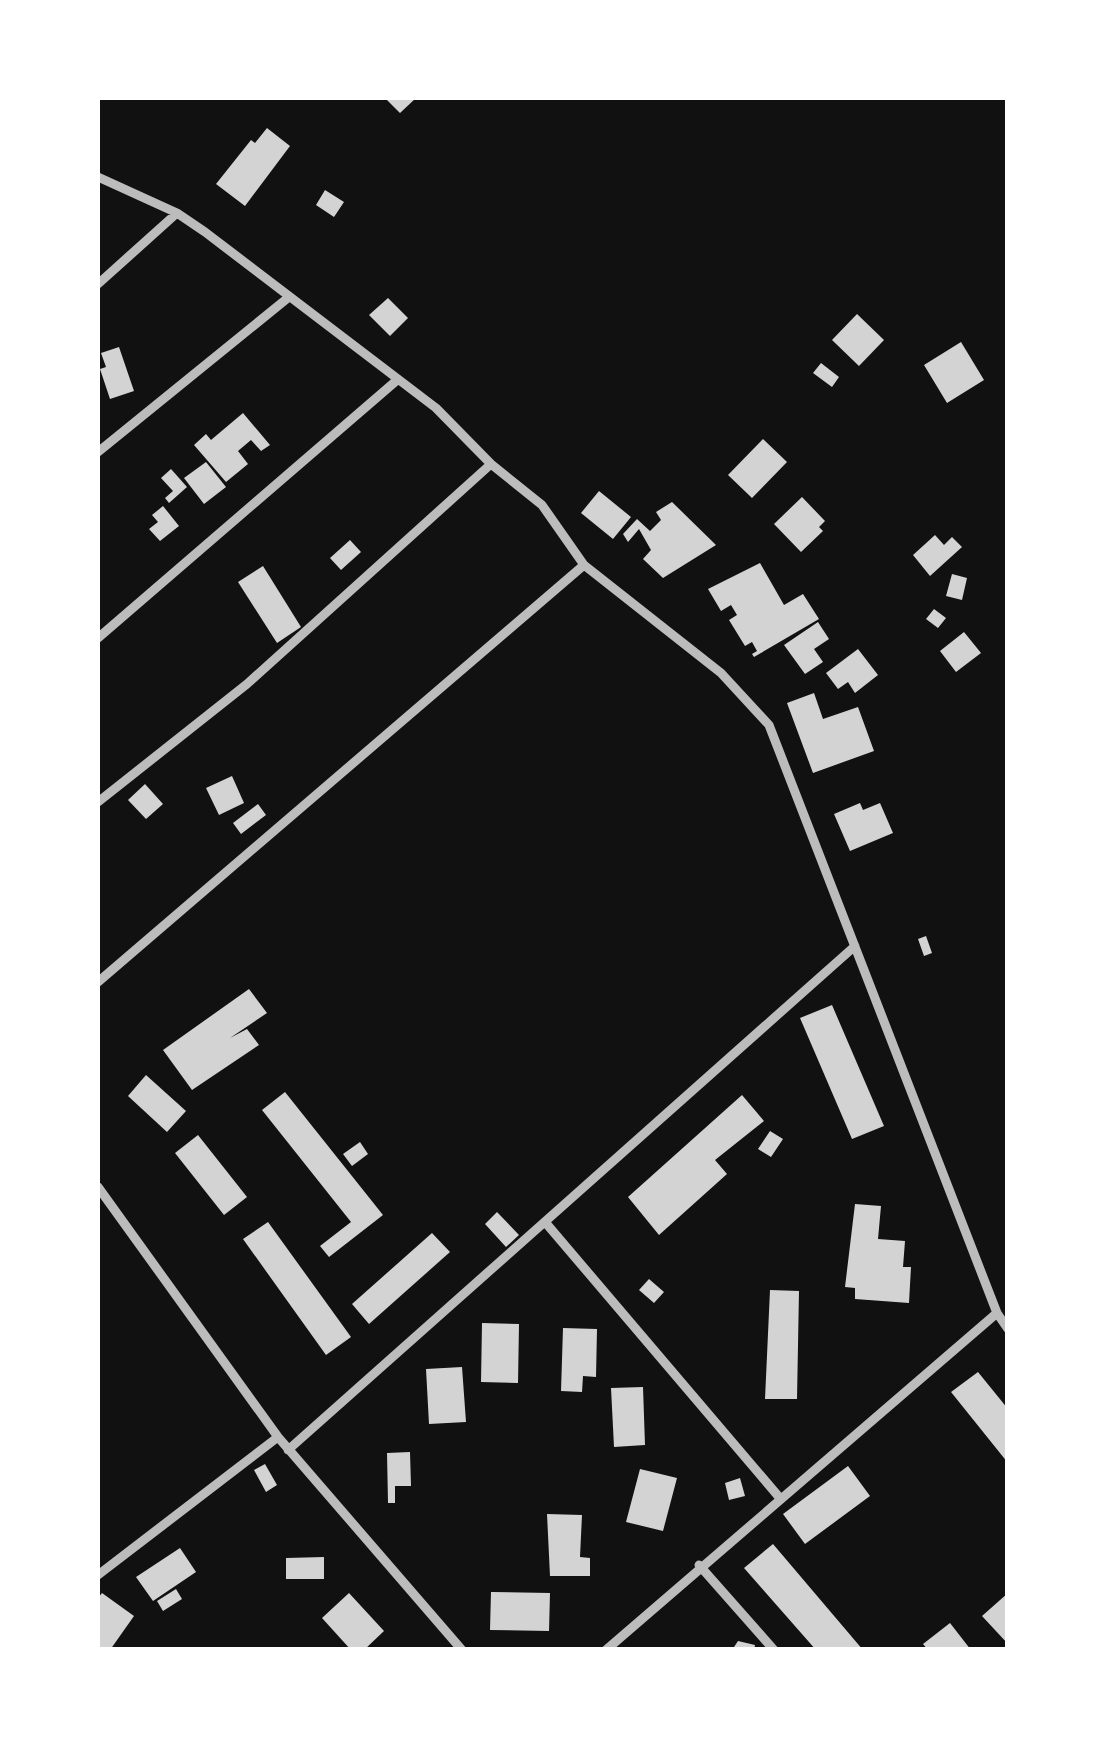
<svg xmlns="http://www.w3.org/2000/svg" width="1105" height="1747" viewBox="0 0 1105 1747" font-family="'Archivo Narrow',sans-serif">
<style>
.building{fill:#d3d3d3}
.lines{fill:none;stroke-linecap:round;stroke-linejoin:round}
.minor{stroke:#bcbcbc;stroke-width:9}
</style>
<rect width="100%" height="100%" fill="#111"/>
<!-- building -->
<path class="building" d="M385 98H416L400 113Z
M267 128 290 146 245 206 216 184 251 140 255 143Z
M325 190 344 202 334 217 316 205Z
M388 298 408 318 390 336 369 315Z
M857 314 884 340 859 366 832 340Z
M961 342 984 380 947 403 924 365Z
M119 347 134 391 110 399 100 369 106 367 101 353Z
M821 363 839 377 832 387 813 373Z
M243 413 270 445 261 451 251 440 238 451 248 464 226 482 194 445 206 434 211 440Z
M763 439 787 462 752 498 728 475Z
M206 462 226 487 204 504 184 478Z
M171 469 187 487 169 503 165 498 173 491 161 478Z
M599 491 631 517 613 539 581 513Z
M802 497 825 521 819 527 823 531 801 552 774 524Z
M672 502 716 545 663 578 643 559 651 550 639 529 628 542 623 534 637 519 650 531 661 520 656 512Z
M163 506 179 526 160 541 149 529 158 522 152 515Z
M935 535 944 545 952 537 962 547 930 576 913 555Z
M350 540 361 552 341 570 330 558Z
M760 563 784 605 803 594 819 619 754 657 752 654 757 651 752 642 745 646 729 620 737 615 731 605 721 611 708 589Z
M263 566 301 627 277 643 238 582Z
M952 574 967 578 962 600 946 596Z
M934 609 946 618 938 628 926 619Z
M818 622 829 639 814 649 823 662 805 674 784 645Z
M964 632 981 653 956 672 940 651Z
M858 649 878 675 855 693 848 682 838 689 826 673Z
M814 693 823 719 858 707 874 751 813 773 787 703Z
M232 776 244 803 219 815 206 788Z
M145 784 163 804 146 819 128 800Z
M860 803 863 810 880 803 893 833 850 851 834 814Z
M258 804 266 815 241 834 233 823Z
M926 936 932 953 924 956 918 939Z
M249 989 267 1013 230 1038 247 1029 259 1045 192 1090 163 1050Z
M832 1005 884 1126 852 1139 800 1018Z
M146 1075 186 1111 167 1132 128 1096Z
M285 1092 383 1215 329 1257 320 1246 351 1222 262 1110Z
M742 1095 764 1121 715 1160 727 1174 659 1235 628 1197Z
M770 1131 783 1139 771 1157 758 1149Z
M198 1135 247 1197 224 1215 175 1153Z
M360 1142 368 1154 352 1166 343 1154Z
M855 1204 881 1206 878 1239 905 1241 903 1267H911L909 1303 855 1299V1288L845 1287Z
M497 1212 519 1235 506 1247 485 1224Z
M268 1222 351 1337 326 1355 243 1239Z
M432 1233 450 1252 369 1324 352 1304Z
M649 1279 664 1292 654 1303 639 1290Z
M770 1290 799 1291 797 1399H765Z
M482 1323 519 1324 518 1383 481 1382Z
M563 1328 597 1329 596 1377 583 1376 582 1392 561 1391Z
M462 1367 466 1422 429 1424 426 1369Z
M978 1372 1008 1409V1463L951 1392Z
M643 1387 645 1445 614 1447 611 1388Z
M410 1452 411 1486H395V1503H388L387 1453Z
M265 1464 277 1485 266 1492 254 1470Z
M848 1466 870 1496 805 1544 783 1514Z
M640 1469 677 1478 663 1531 626 1522Z
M740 1478 745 1496 729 1500 725 1483Z
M547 1514 582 1515 580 1557 590 1558V1576H550Z
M773 1544 863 1650H816L744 1568Z
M180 1548 196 1572 153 1601 136 1577Z
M324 1557V1579H286V1558Z
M176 1589 182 1599 163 1611 157 1601Z
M491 1592 550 1593 549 1631 490 1630Z
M102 1593 134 1616 110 1650H98V1598Z
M349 1593 384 1631 364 1650H351L322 1618Z
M1008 1593V1644L982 1616Z
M950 1623 971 1650H928L923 1644Z
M738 1641 755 1645 754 1650H732Z"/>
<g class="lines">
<!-- minor -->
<path class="minor" d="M98 177 177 213 205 232 436 408 491 464 542 505 584 565 721 673 769 725 997 1313 606 1650
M98 284 177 213
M98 452 289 297
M98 638 396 381
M98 802 247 684 491 464
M98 982 584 565
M98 1187 278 1437 462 1650
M545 1222 779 1497
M997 1313 1008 1329
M288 1450 855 946
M699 1565 774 1650
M98 1575 278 1437"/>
</g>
<!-- border -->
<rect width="1105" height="1747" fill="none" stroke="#ffffff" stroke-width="200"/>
</svg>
